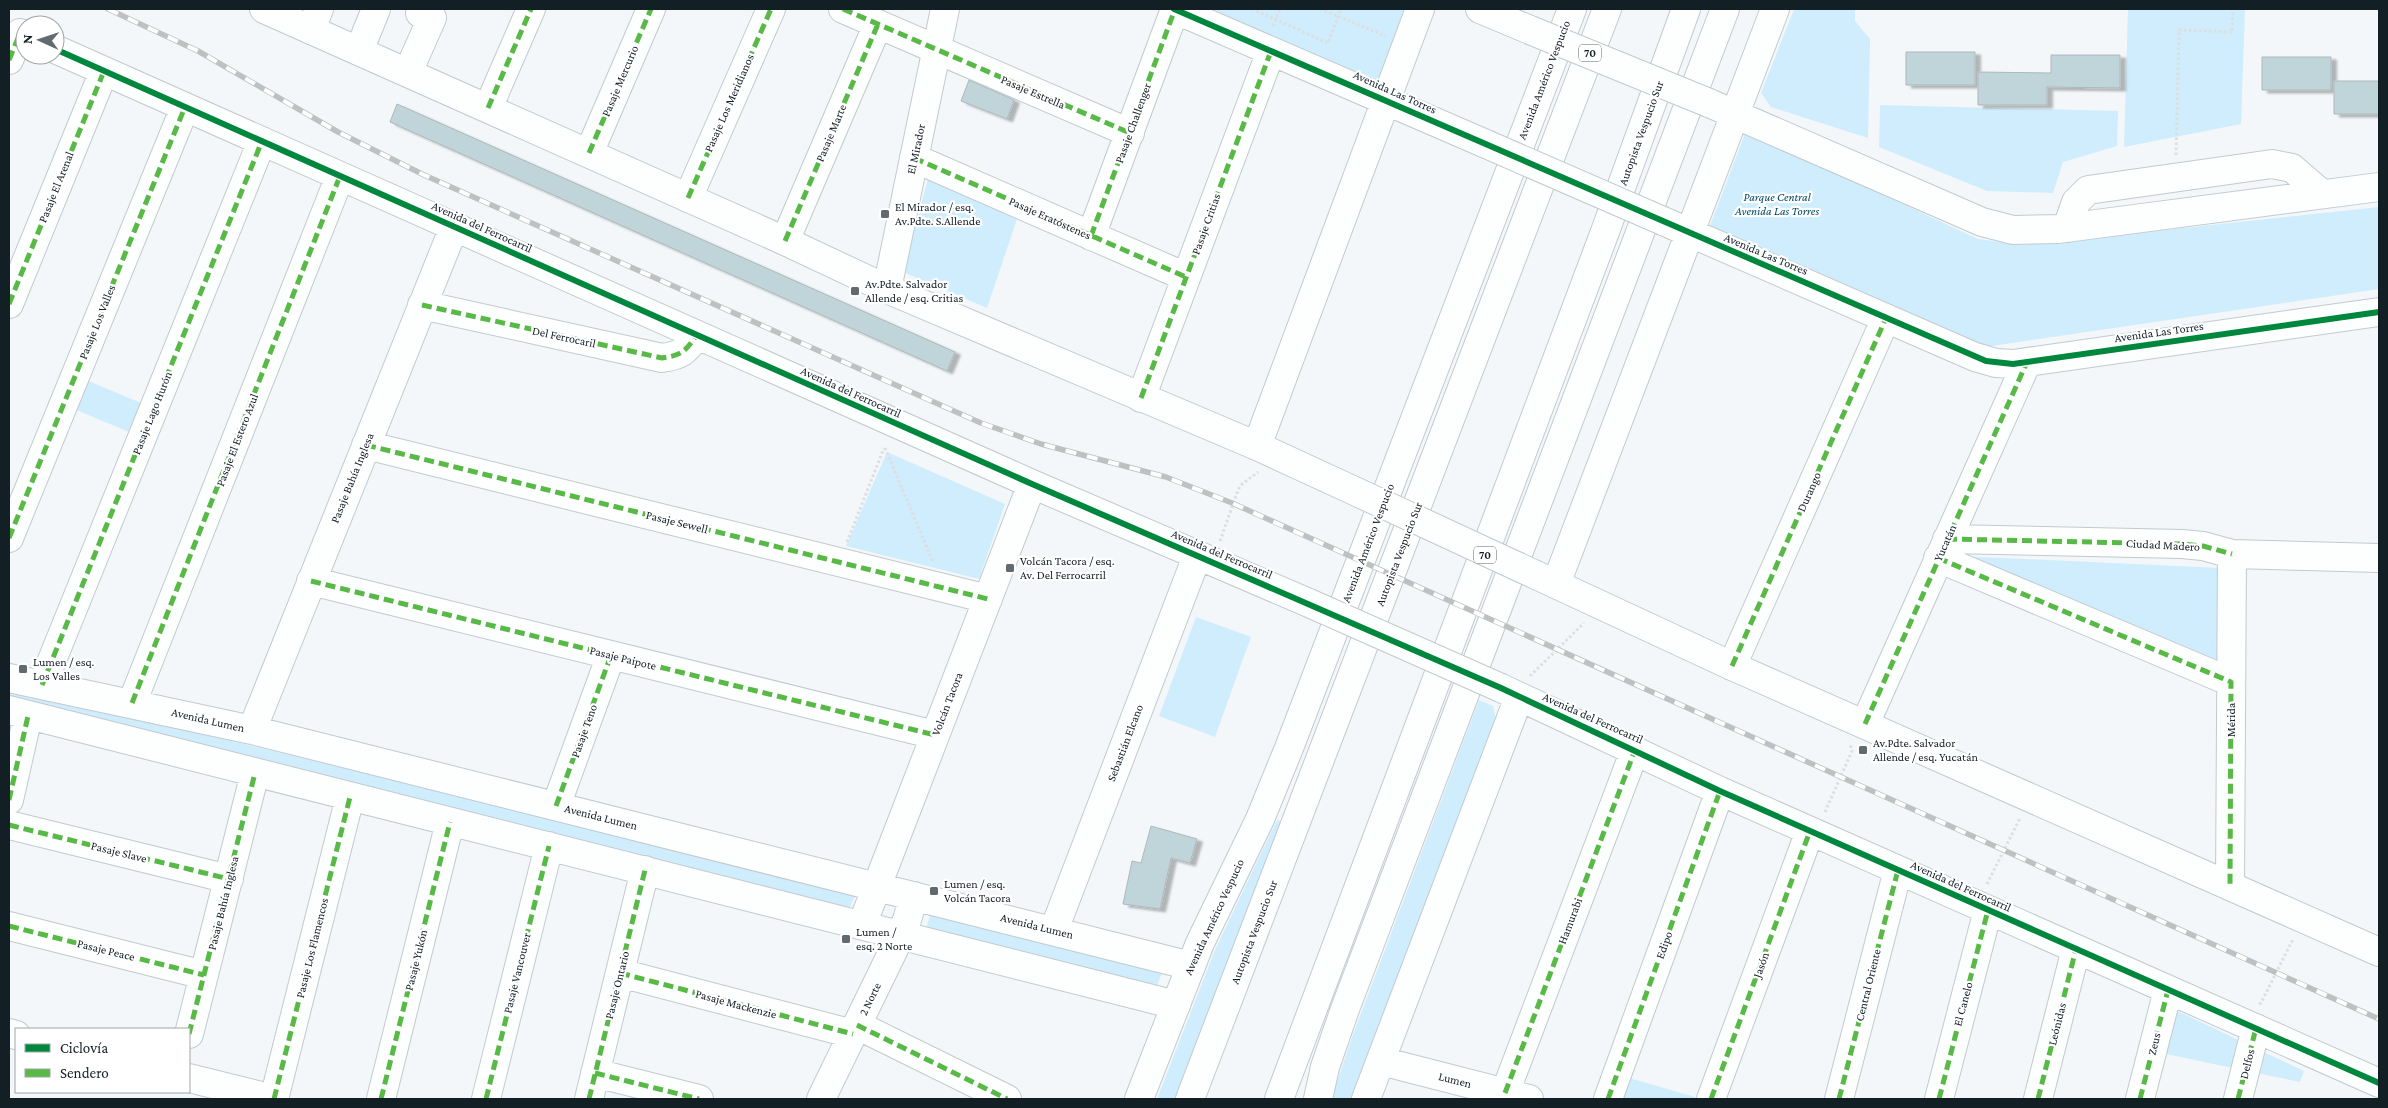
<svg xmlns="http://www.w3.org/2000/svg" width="2388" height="1108" viewBox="0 0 2388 1108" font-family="'Crimson Pro',serif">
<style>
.green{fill:#cfedfc}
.building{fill:#c0d5da;stroke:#aeb7ba;filter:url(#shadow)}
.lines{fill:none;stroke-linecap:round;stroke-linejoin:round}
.minor-casing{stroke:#c2cace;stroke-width:30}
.major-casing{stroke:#c2cace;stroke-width:30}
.highway-casing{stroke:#c2cace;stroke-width:30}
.path{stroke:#dddedf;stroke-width:3;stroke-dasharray:2.5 2.5;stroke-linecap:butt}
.minor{stroke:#fdfefe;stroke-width:28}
.major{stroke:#fdfefe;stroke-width:28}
.highway{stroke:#fdfefe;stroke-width:28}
.rail-casing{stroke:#bec1c2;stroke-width:5.5}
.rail{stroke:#fff;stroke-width:4;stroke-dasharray:11;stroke-linecap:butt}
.minor-bridge-casing{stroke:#c2cace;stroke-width:30;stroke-linecap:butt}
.major-bridge-casing{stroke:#c2cace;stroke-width:30;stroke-linecap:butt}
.minor-bridge{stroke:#fdfefe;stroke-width:28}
.major-bridge{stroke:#fdfefe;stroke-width:28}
.quiet{stroke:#58b947;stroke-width:5;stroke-dasharray:10 5;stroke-linecap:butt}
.cycleway-casing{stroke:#fff;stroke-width:9}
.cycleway{stroke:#00873e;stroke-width:6}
.poi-dot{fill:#616b6f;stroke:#fff;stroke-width:2}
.labels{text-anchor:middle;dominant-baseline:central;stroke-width:4.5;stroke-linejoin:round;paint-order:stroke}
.shield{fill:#fff;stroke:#596266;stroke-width:1}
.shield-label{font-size:11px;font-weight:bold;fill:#121f25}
.street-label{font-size:12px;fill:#121f25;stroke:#fff}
.park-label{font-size:12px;font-style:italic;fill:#014963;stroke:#fff}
.poi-label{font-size:12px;fill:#121f25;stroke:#fff;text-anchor:start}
</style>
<defs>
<filter id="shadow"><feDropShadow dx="5.5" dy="3" stdDeviation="1" flood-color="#0004"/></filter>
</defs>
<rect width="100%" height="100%" fill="#f3f7f9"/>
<!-- green -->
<path class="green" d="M1212 9H1404L1378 83Z
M1794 9H1855V21L1870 39 1868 138 1771 107 1761 93Z
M2128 9H2245L2241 124 2124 147Z
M1880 105 2118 111 2117 146 2063 162 2053 193 1987 191 1879 147Z
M1746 131 1978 239 2025 245 2379 207V289L1985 347 1708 231Z
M928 179 1018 216 987 308 903 272Z
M86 380 146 405 134 434 74 409Z
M887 452 1005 504 979 579 846 546Z
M1959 556 2220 568V663Z
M1196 617 1251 637 1215 737 1159 716Z
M9 687 35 694 857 891 849 909 9 700Z
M1479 700 1493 706 1497 725 1352 1099H1335L1332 1097 1351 1040Z
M1277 820 1284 822 1181 1099H1157L1215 950Z
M931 913 1164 968 1156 988 926 929Z
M2173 1009 2304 1071 2300 1082 2161 1053Z
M1619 1075 1702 1099H1612Z"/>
<!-- building -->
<path class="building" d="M1906 52H1975V85H1906Z
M2051 55H2120V88L2047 87V105H1978V72L2051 73Z
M2262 57H2331V90H2262Z
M969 80 1014 100 1007 119 961 101Z
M2334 81H2379V114H2334Z
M397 104 955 352 947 371 390 122Z
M1151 826 1197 839 1190 863 1171 858 1160 909 1123 904 1132 861 1141 863Z"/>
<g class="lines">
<defs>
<path id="minor" d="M843 9 1130 133
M1174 9 1486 144
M1480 9 1530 30
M311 30 319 9
M55 49 1032 484 1309 603
M359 51 376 9
M9 60 20 33
M408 72 432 18 420 13
M1709 103 1982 222 2013 230 2058 229 2379 187
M488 108 531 9
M589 153 651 9
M914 158 1186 277
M688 198 771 9
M1663 221 1975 357 1996 363 2013 364 2379 312
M2067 228 2076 202 2088 190 2272 164 2292 168 2322 194
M1091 236 1175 9
M785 241 878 24
M9 304 104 71
M422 305 662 358C683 355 685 351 697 335
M1141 398 1271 51
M366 445 988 599
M1257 446 1420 9
M9 538 185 107
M1947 539 2182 544 2203 546 2232 554 2379 558
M1938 558 2231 682
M311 581 935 735
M1556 584 1775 9
M1732 666 1886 318
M9 678 252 730 1191 966
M42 685 262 141
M1501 688 1720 791 2379 1083
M132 703 340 176
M9 710 1176 1005
M1865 724 2027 362
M252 730 454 227
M9 800 28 716
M556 806 611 655
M9 825 229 879
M2230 886 2232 554
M862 925 1032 484
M9 926 204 975
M1054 930 1197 556
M620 973 853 1034
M857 1025 1007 1099
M9 1033 16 1035
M189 1034 255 773
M1381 1061 1529 1099
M595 1073 699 1099
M189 1078 273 1099
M1505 1093 1635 750
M274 1099 350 797
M381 1099 450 822
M486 1099 549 846
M589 1099 645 870
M821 1099 893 951 907 920 914 896
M1366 1099 1519 697
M1608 1099 1720 791
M1711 1099 1810 831
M1839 1099 1898 870
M1939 1099 1988 910
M2038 1099 2076 949
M2140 1099 2168 990
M2238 1099 2256 1028"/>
<path id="major" d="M264 9 785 241 887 289 1257 446 1359 493
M887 289 945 9
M1536 575 1732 666 2379 952
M1139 1099 1200 943 1260 819 1289 748 1572 9
M1318 1099 1325 1067 1345 1009 1725 9"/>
<path id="highway" d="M1190 1099 1607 9
M1279 1099 1606 229 1686 9"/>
</defs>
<!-- minor casing -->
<use href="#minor" class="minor-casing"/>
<!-- major casing -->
<use href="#major" class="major-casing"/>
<!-- highway casing -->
<use href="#highway" class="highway-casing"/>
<!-- path -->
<path class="path" d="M1252 9 1328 43 1341 9
M1320 9 1386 36
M1273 26 1280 9
M2176 155 2179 30 2232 32 2233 9
M885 448 933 562
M1220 541 1238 490 1241 485 1258 472
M847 542 884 448
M1530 676 1584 623
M1825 812 1852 751 1850 744
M1987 884 2020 818
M2259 1004 2261 1003 2293 939"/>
<!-- minor -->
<use href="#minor" class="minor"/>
<!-- major -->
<use href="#major" class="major"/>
<!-- highway -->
<use href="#highway" class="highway"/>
<defs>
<path id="rail" d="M108 9 198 51 338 132 424 175 981 423 1041 444 1166 477 1232 503 2379 1019"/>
</defs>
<!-- rail casing -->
<use href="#rail" class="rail-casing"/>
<!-- rail -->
<use href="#rail" class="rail"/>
<defs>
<path id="minor-bridge" d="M1530 30 1709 103
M1486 144 1663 221
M1309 603 1501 688"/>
<path id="major-bridge" d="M1359 493 1536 575"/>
</defs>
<!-- minor-bridge casing -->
<use href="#minor-bridge" class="minor-bridge-casing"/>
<!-- major-bridge casing -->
<use href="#major-bridge" class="major-bridge-casing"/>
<!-- minor-bridge -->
<use href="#minor-bridge" class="minor-bridge"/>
<!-- major-bridge -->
<use href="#major-bridge" class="major-bridge"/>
<!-- quiet -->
<path class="quiet" d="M843 9 1130 133
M9 60 20 33
M488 108 531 9
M589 153 651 9
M914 158 1186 277
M688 198 771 9
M1091 236 1175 9
M785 241 878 24
M9 304 104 71
M422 305 662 358C683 355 685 351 697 335
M1141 398 1271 51
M366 445 988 599
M9 538 185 107
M1947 539 2182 544 2203 546 2232 554
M1938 558 2231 682 2230 886
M311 581 935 735
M1732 666 1886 318
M42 685 262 141
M132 703 340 176
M1865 724 2027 362
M9 800 28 716
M556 806 611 655
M9 825 229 879
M9 926 204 975
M620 973 853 1034
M857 1025 1007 1099
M189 1034 255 773
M595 1073 699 1099
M1505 1093 1635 750
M274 1099 350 797
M381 1099 450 822
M486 1099 549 846
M589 1099 645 870
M1608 1099 1720 791
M1711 1099 1810 831
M1839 1099 1898 870
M1939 1099 1988 910
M2038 1099 2076 949
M2140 1099 2168 990
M2238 1099 2256 1028"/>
<defs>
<path id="cycleway" d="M1174 9 1986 361 2013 364 2379 312
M55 49 1032 484 1501 688 1720 791 2379 1083"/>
</defs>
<!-- cycleway casing -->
<use href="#cycleway" class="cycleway-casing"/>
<!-- cycleway -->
<use href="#cycleway" class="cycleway"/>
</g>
<!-- markers -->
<g class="poi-dot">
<rect x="880" y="209" width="10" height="10" rx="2.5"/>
<rect x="850" y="286" width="10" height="10" rx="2.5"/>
<rect x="1005" y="563" width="10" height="10" rx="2.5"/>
<rect x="18" y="664" width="10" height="10" rx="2.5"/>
<rect x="1858" y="745" width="10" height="10" rx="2.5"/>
<rect x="929" y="886" width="10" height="10" rx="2.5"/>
<rect x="841" y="934" width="10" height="10" rx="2.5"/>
</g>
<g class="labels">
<!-- shield labels -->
<g class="shield">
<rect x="1579" y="44.5" width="22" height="17" rx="4"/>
<rect x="1474" y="546.5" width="22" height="17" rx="4"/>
</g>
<g class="shield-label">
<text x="1590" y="53">70</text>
<text x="1485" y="555">70</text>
</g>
<!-- street labels -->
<g class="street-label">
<text transform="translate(1544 80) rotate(-69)">Avenida Américo Vespucio</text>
<text transform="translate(620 81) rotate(-67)">Pasaje Mercurio</text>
<text transform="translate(1033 92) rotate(23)">Pasaje Estrella</text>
<text transform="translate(1395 92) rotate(24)">Avenida Las Torres</text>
<text transform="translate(729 103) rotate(-66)">Pasaje Los Meridianos</text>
<text transform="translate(1133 123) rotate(-70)">Pasaje Challenger</text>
<text transform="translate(831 133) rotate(-67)">Pasaje Marte</text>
<text transform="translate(1641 133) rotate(-70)">Autopista Vespucio Sur</text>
<text transform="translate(916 149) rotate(-78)">El Mirador</text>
<text transform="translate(56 187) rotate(-68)">Pasaje El Arenal</text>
<text transform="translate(1050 218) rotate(24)">Pasaje Eratóstenes</text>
<text transform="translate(1206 224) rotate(-70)">Pasaje Critias</text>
<text transform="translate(482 227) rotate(24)">Avenida del Ferrocarril</text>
<text transform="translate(1766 254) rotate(23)">Avenida Las Torres</text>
<text transform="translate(97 322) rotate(-68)">Pasaje Los Valles</text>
<text transform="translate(2159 332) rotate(-8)">Avenida Las Torres</text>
<text transform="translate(564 337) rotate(12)">Del Ferrocaril</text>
<text transform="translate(851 392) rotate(24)">Avenida del Ferrocarril</text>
<text transform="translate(152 413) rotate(-68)">Pasaje Lago Hurón</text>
<text transform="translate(237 440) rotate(-69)">Pasaje El Estero Azul</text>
<text transform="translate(352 478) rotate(-68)">Pasaje Bahía Inglesa</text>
<text transform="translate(1809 492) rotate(-66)">Durango</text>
<text transform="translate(677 522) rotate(14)">Pasaje Sewell</text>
<text transform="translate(1368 543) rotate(-69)">Avenida Américo Vespucio</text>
<text transform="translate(1945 543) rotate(-66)">Yucatán</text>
<text transform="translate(2163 545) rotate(3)">Ciudad Madero</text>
<text transform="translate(1222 554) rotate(23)">Avenida del Ferrocarril</text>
<text transform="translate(1399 554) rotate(-69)">Autopista Vespucio Sur</text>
<text transform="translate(623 658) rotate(14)">Pasaje Paipote</text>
<text transform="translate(947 704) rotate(-69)">Volcán Tacora</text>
<text transform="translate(1593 718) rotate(24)">Avenida del Ferrocarril</text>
<text transform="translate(208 720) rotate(13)">Avenida Lumen</text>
<text transform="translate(2231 720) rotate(-90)">Mérida</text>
<text transform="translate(584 731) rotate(-70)">Pasaje Teno</text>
<text transform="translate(1125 743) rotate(-69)">Sebastián Elcano</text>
<text transform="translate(601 817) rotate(14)">Avenida Lumen</text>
<text transform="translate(119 852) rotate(14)">Pasaje Slave</text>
<text transform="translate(1961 886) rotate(24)">Avenida del Ferrocarril</text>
<text transform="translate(223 903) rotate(-76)">Pasaje Bahía Inglesa</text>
<text transform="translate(1214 917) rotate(-65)">Avenida Américo Vespucio</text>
<text transform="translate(1570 921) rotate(-69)">Hamurabi</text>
<text transform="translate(1037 926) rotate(14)">Avenida Lumen</text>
<text transform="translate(1254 932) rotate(-69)">Autopista Vespucio Sur</text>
<text transform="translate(1664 945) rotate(-70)">Edipo</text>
<text transform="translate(312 948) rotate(-76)">Pasaje Los Flamencos</text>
<text transform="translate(106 950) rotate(14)">Pasaje Peace</text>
<text transform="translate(416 960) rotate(-76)">Pasaje Yukón</text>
<text transform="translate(1761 965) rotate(-70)">Jasón</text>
<text transform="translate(517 973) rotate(-76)">Pasaje Vancouver</text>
<text transform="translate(617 985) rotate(-76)">Pasaje Ontario</text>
<text transform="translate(1868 985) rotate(-76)">Central Oriente</text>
<text transform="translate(870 999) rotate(-64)">2 Norte</text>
<text transform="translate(736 1004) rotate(15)">Pasaje Mackenzie</text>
<text transform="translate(1963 1004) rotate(-75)">El Canelo</text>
<text transform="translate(2057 1024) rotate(-76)">Leónidas</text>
<text transform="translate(2154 1044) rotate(-76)">Zeus</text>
<text transform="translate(2247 1064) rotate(-76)">Delfos</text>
<text transform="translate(1455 1080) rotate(14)">Lumen</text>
</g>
<!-- park labels -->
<g class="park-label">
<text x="1777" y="197">Parque Central<tspan x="1777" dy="14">Avenida Las Torres</tspan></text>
</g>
<!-- poi labels -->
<g class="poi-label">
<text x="895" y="207">El Mirador / esq.<tspan x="895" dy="14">Av.Pdte. S.Allende</tspan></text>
<text x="865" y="284">Av.Pdte. Salvador<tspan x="865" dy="14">Allende / esq. Critias</tspan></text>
<text x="1020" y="561">Volcán Tacora / esq.<tspan x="1020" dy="14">Av. Del Ferrocarril</tspan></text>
<text x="33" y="662">Lumen / esq.<tspan x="33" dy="14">Los Valles</tspan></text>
<text x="1873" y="743">Av.Pdte. Salvador<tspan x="1873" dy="14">Allende / esq. Yucatán</tspan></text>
<text x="944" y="884">Lumen / esq.<tspan x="944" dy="14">Volcán Tacora</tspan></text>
<text x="856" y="932">Lumen /<tspan x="856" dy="14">esq. 2 Norte</tspan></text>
</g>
</g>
<!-- border -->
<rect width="2388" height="1108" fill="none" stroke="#121f25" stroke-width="20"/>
<!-- legend -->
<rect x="15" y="1028" width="175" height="65" fill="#ffffff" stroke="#a0a5a8"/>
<rect x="25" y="1044" width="25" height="8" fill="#00873e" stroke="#a0a5a8"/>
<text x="60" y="1053" font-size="15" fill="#121f25">Ciclovía</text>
<rect x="25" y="1069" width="25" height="8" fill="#58b947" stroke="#a0a5a8"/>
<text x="60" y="1078" font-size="15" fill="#121f25">Sendero</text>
<!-- north arrow -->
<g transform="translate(40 40) rotate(273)"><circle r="24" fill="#ffffff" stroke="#a0a5a8"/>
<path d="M0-4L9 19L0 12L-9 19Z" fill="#616b6f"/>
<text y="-8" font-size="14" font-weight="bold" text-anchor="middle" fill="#121f25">N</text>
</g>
</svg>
